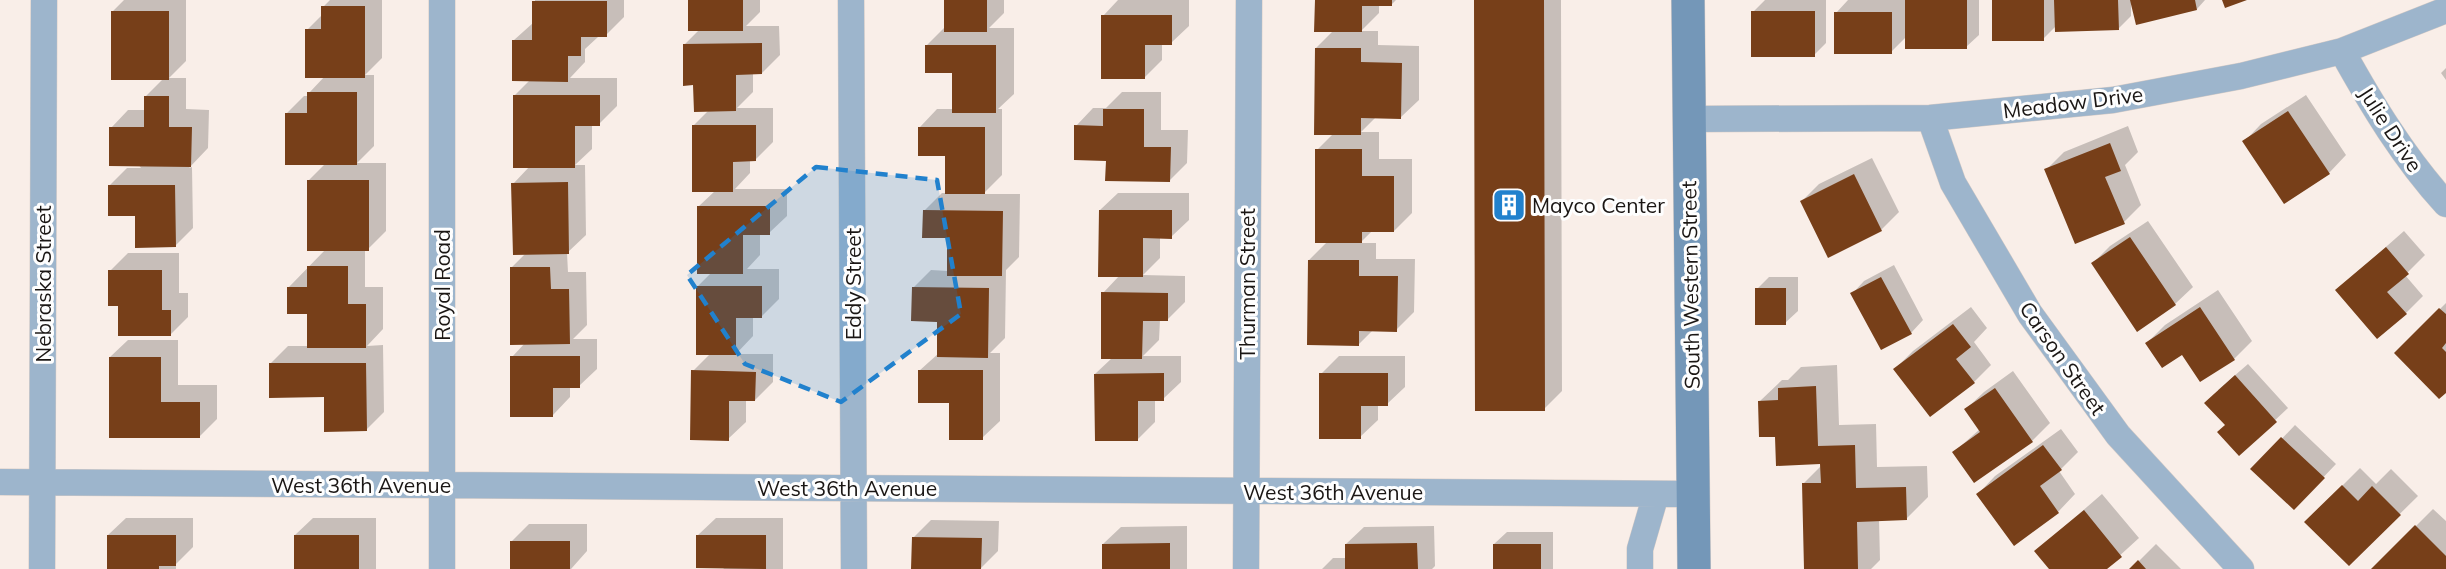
<svg xmlns="http://www.w3.org/2000/svg" width="2446" height="569" viewBox="0 0 2446 569" font-family="Mulish,sans-serif">
<style>
.shadow{fill:#0003}
.building{fill:#773f19}
.lines{fill:none;stroke-linecap:round;stroke-linejoin:round}
.minor-casing{stroke:#d5cbc6;stroke-width:27}
.secondary-casing{stroke:#d5cbc6;stroke-width:34}
.minor{stroke:#9db5cc;stroke-width:26}
.secondary{stroke:#7497b8;stroke-width:33}
.marked{fill:#2181cd;fill-opacity:0.2;stroke:#2181cd;stroke-width:4.5;stroke-dasharray:12 8;stroke-linejoin:round}
.labels{text-anchor:middle;dominant-baseline:central;stroke-width:6;stroke-linejoin:round;paint-order:stroke}
.street-label{font-size:21px;fill:#1a1614;stroke:#fefefe}
.poi-label{font-size:21px;fill:#1a1614;stroke:#fefefe;text-anchor:start}
</style>
<rect width="100%" height="100%" fill="#f9eee8"/>
<!-- shadow -->
<path class="shadow" d="M124 0H186V61L169 78H186V109L209 110 208 148 189 168 192 167 193 228 175 246 136 214 109 186 127 168H141L111 128 128 110H146V96L163 79 112 12Z
M330 0H382V58L365 75H374V146L357 163H386V231L368 249H365V287H383V329L367 346 383 345 384 412 366 430 325 396 270 364 288 346H308V312L289 287 326 249 308 181 325 164 286 114 304 96H309V93L325 76 307 30 323 14V7Z
M535 0H624V17L606 35 598 37 585 49V62L570 78H617V106L599 124H592V149L575 165H585L586 235 567 253 568 272H586L587 325 573 339H597V369L579 386H570V397L553 415 512 357 525 343 511 268 526 253 513 184 530 166 514 96 530 80 514 40 533 23Z
M689 0H760V12L746 26H779L780 55 762 73H753V92L737 108H773V142L755 160H750V173L735 189H787V216L769 233H760V255L747 269H779V299L761 317H753V336L736 354H773V382L755 400H746V422L728 439 693 371 710 354 697 287 711 273 699 206 715 191 693 126 709 110 695 84 684 45 699 30Z
M946 0H1004V13L989 28H1014V94L998 109H1002V175L983 194H1020L1019 257 1006 270 1005 338 990 353H1000V421L982 438 950 401 919 371 939 353V320L913 288 931 270 948 271 949 237 924 211 942 193H947V155L920 127 937 109H953V72L927 45 944 28Z
M1118 0H1189V26L1171 43H1162V60L1144 78 1103 16Z
M1316 0H1396L1391 5H1379V13L1361 31H1378V45L1419 46V100L1401 117H1376L1361 132H1379V159H1412V213L1394 231H1372L1360 243H1376V259H1415L1414 312 1396 330H1373L1359 344 1309 260 1328 241 1317 150 1334 133 1316 48 1334 30Z
M1476 0H1561L1562 391 1544 409Z
M1765 0H1826V43L1814 55 1753 12Z
M1848 0H1979V35L1966 47 1906 37 1891 52 1836 13Z
M1994 0H2205L2197 9 2131 4V16L2119 28 2056 26 2043 39Z
M2446 68V80L2441 73Z
M1122 92H1161V130H1188L1187 163 1170 180 1107 159 1076 126 1093 108H1106Z
M2306 95 2346 155 2329 173 2244 142 2261 124Z
M2128 126 2138 152 2125 165 2141 205 2124 222 2046 170 2064 152Z
M1872 158 1899 212 1881 230 1802 201 1819 184Z
M1118 193H1189V220L1171 237H1160V258L1143 275 1185 276V302L1167 320H1160L1159 340 1143 356H1181V382L1163 399H1155V422L1138 439 1095 374 1112 358 1103 293 1120 275 1100 210Z
M2148 221 2193 287 2175 304 2093 263 2110 246Z
M2404 231 2425 255 2405 275 2423 296 2406 313 2337 290Z
M128 253H179V293H188V317L170 335 120 304 110 271Z
M1894 265 1923 320 1911 333 1852 294 1864 281Z
M1769 277H1798V311L1785 323 1757 289Z
M2218 290 2252 341 2234 359 2183 353 2147 343 2165 325Z
M2446 303V390L2396 353Z
M1971 307 1987 328 1974 342 1991 365 1974 382 1895 369 1913 351Z
M128 340H178V385H217V419L199 437 110 357Z
M1339 356H1405V387L1387 404H1378V420L1360 437 1321 374Z
M2248 364 2288 408 2239 454 2226 425 2218 390Z
M1837 365 1839 425 1876 424 1877 467 1927 466 1928 497 1906 519 1879 520 1880 560 1871 569H1805L1803 484 1822 465 1776 435 1760 401 1782 380H1788L1801 367Z
M2013 371 2050 423 2032 441 1974 481 1954 452 1980 429 1966 409 1984 392Z
M2295 425 2336 464 2294 508 2253 469Z
M2061 429 2078 452 2059 471 2075 494 2058 512 1978 494 1995 476Z
M2360 468 2376 484 2391 469 2418 496 2349 564 2306 522Z
M2102 494 2139 538 2105 569H2051L2036 551Z
M2433 509 2446 521V569H2373Z
M126 518H193V547L176 564V569H108V535Z
M313 518H376V569H295V535Z
M716 518H783V569H724L698 535Z
M931 520 999 521 998 551 981 568 913 569V538Z
M529 524H587V551L571 569H511V542Z
M1187 526V569H1103V544L1121 527Z
M1434 526 1435 566 1432 569H1322L1333 558H1347L1346 544 1364 527Z
M1507 532H1553V569H1494V544Z
M2156 544 2181 569H2130H2131Z"/>
<!-- building -->
<path class="building" d="M688 0H743V31H688Z
M944 0H987V32H944Z
M1315 0H1392V6H1362V32H1314Z
M1474 0H1544L1545 411H1475Z
M1905 0H1967V49H1905Z
M1992 0H2044V41H1992Z
M2054 0H2118L2119 30 2055 32Z
M2130 0H2195L2197 10 2136 25Z
M2222 0H2247L2225 8Z
M532 1H607V37H581V56H568V82L512 81V40H532Z
M321 6H365V78H305V29H321Z
M111 11H169V80H111Z
M1751 11H1815V57H1751Z
M1834 12H1892V54H1834Z
M1101 15H1172V45H1145V79H1101Z
M762 43V74L736 75V111L694 112 693 85 683 86V44Z
M925 45H996V113H952V73H925Z
M1315 48H1361V62L1402 63 1401 119 1361 118V135H1314Z
M307 92H357V165H285V113H307Z
M513 95H600V126H575V168H513Z
M144 96H169V127H192L191 167 109 166V127H144Z
M1103 109H1144V147H1171L1170 182 1105 181 1106 161 1074 160V125L1103 126Z
M2288 111 2330 174 2284 204 2242 141Z
M692 125H756V161L733 162V192H692Z
M918 127H985V194H945V156H918Z
M2110 143 2121 171 2105 177 2125 224 2075 244 2044 169Z
M1315 149H1362V176H1394V232H1362V243H1315Z
M1854 174 1882 231 1828 258 1800 201Z
M307 180H369V251H307Z
M568 182 569 254 513 255 511 183Z
M108 185H175L176 247 135 248V216H108Z
M697 206H770V235H743V274H697Z
M923 210 1003 211 1002 276H947V238H922Z
M1099 210H1172V239L1143 238V277H1098Z
M2130 237 2176 305 2137 332 2091 263Z
M2386 247 2409 274 2387 292 2407 314 2377 339 2335 290Z
M1308 260H1359V276H1398L1397 332 1359 331V346L1307 345Z
M307 266H348V304H366V348H307V314H287V287H307Z
M510 267H550L551 289H569L570 344 510 345Z
M108 270H162V310H171V336H118V306H108Z
M1881 277 1912 334 1881 350 1850 293Z
M696 286H762V318H736V355H696Z
M912 287 989 288 988 358 937 357V322L911 321Z
M1755 288H1786V325H1755Z
M1101 292 1168 293V321H1143L1142 359H1101Z
M2200 307 2235 360 2200 382 2182 355 2162 368 2145 343Z
M2439 308 2446 314V343L2442 348 2446 352V393L2439 399 2394 353Z
M1953 324 1971 347 1956 359 1975 383 1930 417 1893 369Z
M510 356H580V388H553V417H510Z
M109 357H161V402H200V438H109Z
M269 363H366L367 431 324 432V397L269 398Z
M691 370 756 372 755 401H729V441L690 440Z
M918 370H983V440H949V403H918Z
M1164 373V401H1138V441H1095L1094 374Z
M1319 373H1388V406H1361V439H1319Z
M2235 375 2277 422 2239 456 2217 432 2225 425 2204 403Z
M1816 386 1818 446 1855 445 1856 488 1906 487 1907 520 1857 522 1858 569H1804L1802 483H1821L1820 464 1776 466 1775 437H1759L1758 401 1778 400V388Z
M1995 388 2033 442 1974 483 1952 452 1980 432 1964 409Z
M2281 437 2325 478 2294 510 2250 469Z
M2043 445 2062 470 2040 486 2059 513 2014 546 1976 494Z
M2342 485 2358 501 2372 486 2401 515 2349 566 2304 522Z
M2084 510 2122 557 2107 569H2049L2034 551Z
M2415 525 2446 556V569H2371Z
M107 535H176V566H159V569H107Z
M294 535H359V569H294Z
M696 535H766V569L696 568Z
M912 537 982 538 981 569H911Z
M510 541H570V569H510Z
M1170 543V569H1102V544Z
M1417 543 1418 569H1345V544Z
M1493 544H1541V569H1493Z
M2138 560 2146 569H2129Z"/>
<g class="lines">
<defs>
<path id="minor" d="M851 0 854 569
M2342 51C2372 105 2404 158 2446 204
M1930 118 1953 183 2030 314 2118 435 2241 569
M1689 119 1930 118 2113 100 2241 76 2342 51 2446 10
M0 482 1694 494
M42 569 44 0
M442 569V0
M1246 569 1249 0
M1640 569V549L1656 494"/>
<path id="secondary" d="M1688 0 1694 569"/>
</defs>
<!-- minor casing -->
<use href="#minor" class="minor-casing"/>
<!-- secondary casing -->
<use href="#secondary" class="secondary-casing"/>
<!-- minor -->
<use href="#minor" class="minor"/>
<!-- secondary -->
<use href="#secondary" class="secondary"/>
</g>
<!-- marked area -->
<path class="marked" d="M816 167 937 180 961 314 841 402 745 364 687 275Z"/>
<!-- icons -->
<defs>
<symbol id="building-square" viewBox="-11 -11 22 22"><rect x="-9" y="-9" width="18" height="18" rx="4" fill="#2181cd" stroke="#fefefe"/><path d="M-4-6H4V6H1V3H-1V6H-4ZM-2.5-4.3h1.7v1.8h-1.7ZM.8-4.3h1.7v1.8H.8ZM-2.5-1h1.7V.8h-1.7ZM.8-1h1.7V.8H.8Z" fill="#fff"/></symbol>
</defs>
<g fill-rule="evenodd">
<use href="#building-square" x="1490" y="186" width="38" height="38"/>
</g>
<g class="labels">
<!-- street labels -->
<g class="street-label">
<text transform="translate(2073 102) rotate(-7)">Meadow Drive</text>
<text transform="translate(2391 129) rotate(57)">Julie Drive</text>
<text transform="translate(43 284) rotate(-90)">Nebraska Street</text>
<text transform="translate(853 284) rotate(-90)">Eddy Street</text>
<text transform="translate(1247 284) rotate(-90)">Thurman Street</text>
<text transform="translate(442 285) rotate(-90)">Royal Road</text>
<text transform="translate(1690 285) rotate(-91)">South Western Street</text>
<text transform="translate(2063 358) rotate(55)">Carson Street</text>
<text x="361" y="485">West 36th Avenue</text>
<text x="847" y="488">West 36th Avenue</text>
<text x="1333" y="492">West 36th Avenue</text>
</g>
<!-- poi labels -->
<g class="poi-label">
<text x="1532" y="205">Mayco Center</text>
</g>
</g>
</svg>
